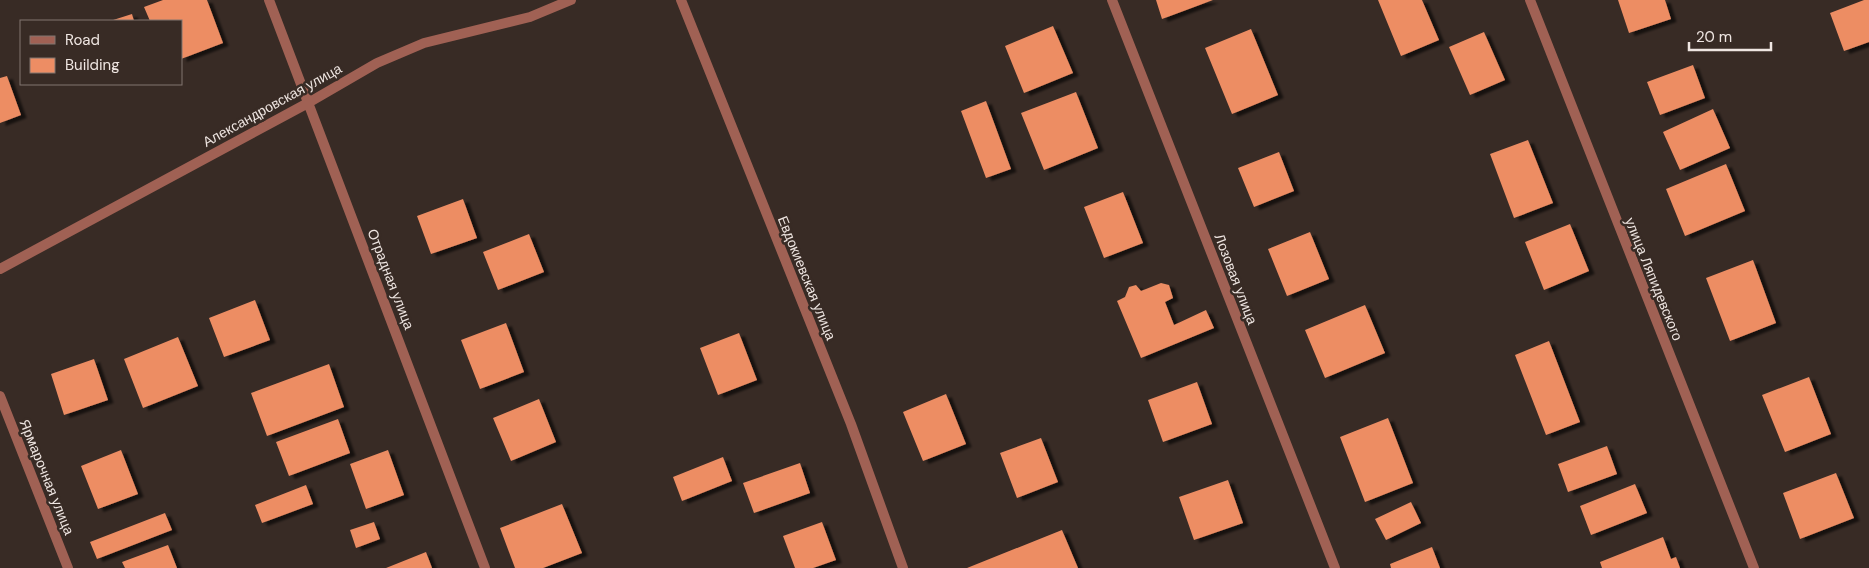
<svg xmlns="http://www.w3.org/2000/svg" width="1869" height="568" viewBox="0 0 1869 568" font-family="'DM Sans',sans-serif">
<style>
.building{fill:#ed8d64;filter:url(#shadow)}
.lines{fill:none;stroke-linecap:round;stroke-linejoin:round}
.minor{stroke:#a06154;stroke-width:10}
.labels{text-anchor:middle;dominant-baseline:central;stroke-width:5;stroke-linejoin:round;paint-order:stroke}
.street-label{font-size:14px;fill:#efe6e2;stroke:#382b25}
</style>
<defs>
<filter id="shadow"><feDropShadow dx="5.5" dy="3" stdDeviation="1" flood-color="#0009"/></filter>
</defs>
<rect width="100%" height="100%" fill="#382b25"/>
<!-- building -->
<path class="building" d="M163 0H207L223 43 181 59V21H150L144 7Z
M1156 0H1213L1162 19Z
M1378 0H1422L1439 40 1401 56Z
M1618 0H1665L1671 19 1629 33Z
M1864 0H1869V42L1844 51 1830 13Z
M132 14 134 21H110Z
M1053 26 1073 73 1024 93 1005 46Z
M1251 29 1278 95 1232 114 1205 48Z
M1484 32 1505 80 1470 95 1449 47Z
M1693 65 1705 98 1660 115 1647 82Z
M7 76 21 115 0 123V78Z
M1076 92 1098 148 1044 170 1021 113Z
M986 101 1011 169 986 178 961 111Z
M1713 109 1730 148 1680 170 1663 132Z
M1528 140 1553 203 1514 218 1490 154Z
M1279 152 1294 191 1254 207 1238 168Z
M1726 164 1745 211 1685 236 1666 189Z
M1123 192 1143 243 1104 258 1084 207Z
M463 199 477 238 431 254 417 216Z
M1570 224 1589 271 1544 290 1525 242Z
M1310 232 1329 279 1287 296 1268 249Z
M529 234 544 272 498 290 483 252Z
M1753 260 1776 323 1730 341 1706 278Z
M1161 283 1169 285 1173 298 1165 302 1174 325 1206 310 1214 328 1141 358 1117 301 1125 297 1129 287 1136 285 1141 291Z
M255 300 270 340 224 357 209 318Z
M1365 305 1385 353 1325 378 1305 330Z
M506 323 524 372 480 389 461 340Z
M739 333 757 380 718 395 700 348Z
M178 337 198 386 143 408 124 359Z
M1549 341 1580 422 1546 435 1515 355Z
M94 359 108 400 64 415 51 374Z
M329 364 344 407 267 436 251 393Z
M1809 377 1831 434 1785 452 1762 395Z
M1197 382 1212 424 1163 442 1148 400Z
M946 394 966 444 923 461 903 412Z
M539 399 556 442 511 461 493 418Z
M1388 418 1413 483 1365 502 1340 437Z
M338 419 350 453 289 476 276 442Z
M1041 438 1058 482 1017 498 1000 453Z
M1607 446 1617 474 1568 492 1558 464Z
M121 450 138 494 98 509 81 466Z
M388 450 404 495 366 509 350 464Z
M723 457 732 481 682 501 673 477Z
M800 463 810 493 754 513 743 483Z
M1836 473 1854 518 1800 539 1783 493Z
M1228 480 1243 523 1194 540 1179 497Z
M1635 484 1647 513 1591 535 1580 506Z
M306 485 313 504 262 523 255 505Z
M1411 502 1421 523 1386 540 1375 519Z
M562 504 582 553 543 568H515L500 528Z
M165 513 172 530 97 559 90 542Z
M374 522 380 539 356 548 350 530Z
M822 522 836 560 813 568H795L783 536Z
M1062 530 1078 568H967Z
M1663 537 1671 559 1676 557 1680 568H1602L1600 562Z
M168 545 177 568H125L122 562Z
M1432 547 1440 568H1391L1390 564Z
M426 552 432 568H386Z"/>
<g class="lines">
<!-- minor -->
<path class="minor" d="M269 0 485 568
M681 0 851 424 903 568
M1112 0 1335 568
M1530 0 1754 568
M0 269 308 103 377 63 424 43 530 17 571 0
M0 396 68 568"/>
</g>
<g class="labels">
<!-- street labels -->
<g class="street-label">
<text transform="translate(272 105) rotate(-29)">Александровская улица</text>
<text transform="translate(807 278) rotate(68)">Евдокиевская улица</text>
<text transform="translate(391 279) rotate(69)">Отрадная улица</text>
<text transform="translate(1236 279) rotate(69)">Лозовая улица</text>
<text transform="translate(1654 279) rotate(68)">улица Ляпидевского</text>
<text transform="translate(47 477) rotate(68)">Ярмарочная улица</text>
</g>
</g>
<!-- legend -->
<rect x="20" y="20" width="162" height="65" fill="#382b25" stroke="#817671"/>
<rect x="30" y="36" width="25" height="8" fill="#a06154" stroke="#817671"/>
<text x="65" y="45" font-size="15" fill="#efe6e2">Road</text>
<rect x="30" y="58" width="25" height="15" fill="#ed8d64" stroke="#817671"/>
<text x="65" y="70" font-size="15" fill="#efe6e2">Building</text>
<!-- scale -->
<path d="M1689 42v8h82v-8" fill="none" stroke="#efe6e2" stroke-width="2.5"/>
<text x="1696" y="42" font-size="15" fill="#efe6e2" stroke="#382b25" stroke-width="4" paint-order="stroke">20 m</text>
</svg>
